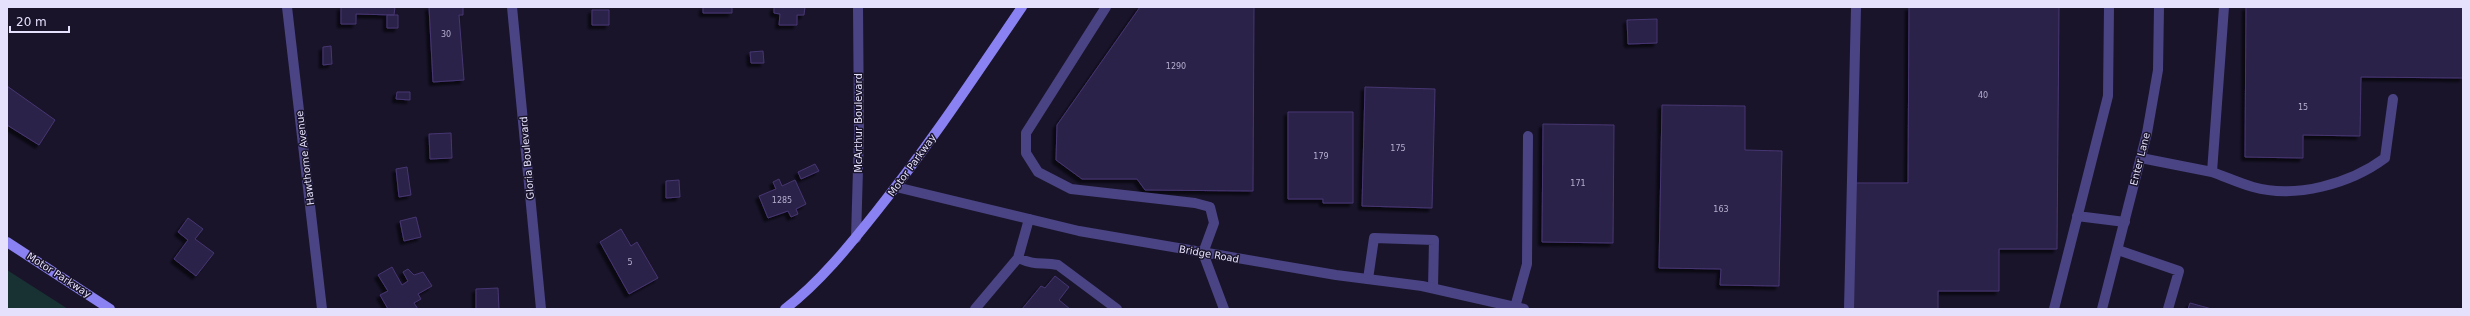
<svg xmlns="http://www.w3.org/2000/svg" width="2470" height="316" viewBox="0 0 2470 316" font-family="'DejaVu Sans',sans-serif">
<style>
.green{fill:#183233}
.building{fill:#2c2249;stroke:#463672;filter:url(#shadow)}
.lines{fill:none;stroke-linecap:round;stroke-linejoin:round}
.lane{stroke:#4a4484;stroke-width:10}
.street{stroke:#4a4484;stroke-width:10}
.secondary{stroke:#8a81f2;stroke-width:10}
.labels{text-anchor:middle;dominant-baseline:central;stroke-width:3;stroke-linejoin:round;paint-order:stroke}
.number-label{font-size:8px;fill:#b7b0cf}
.street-label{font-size:10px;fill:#e5e0fc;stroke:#19142a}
</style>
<defs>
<filter id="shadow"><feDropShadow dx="-3.5" dy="3.5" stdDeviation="1" flood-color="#0009"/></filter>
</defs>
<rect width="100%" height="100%" fill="#19142a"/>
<!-- green -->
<path class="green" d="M7 270 68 309H7Z"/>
<!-- building -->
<path class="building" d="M341 7H395L394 15 356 14V24H341Z
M429 7H463V15H459L464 80 433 82Z
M703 7H732V13H703Z
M774 7H805L804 15H797V25H779L780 14 774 13Z
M1140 7H1254L1253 191 1145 190 1137 179H1082L1056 160 1057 125Z
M1909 7H2059L2057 249H1999V291H1938V309H1853L1854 183H1908Z
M2246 7H2463V78L2361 77 2360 136 2303 135V158L2245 157Z
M592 10H609V25H592Z
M387 15H398V28H387Z
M1657 19V43L1628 44 1627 20Z
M331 46 332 64 323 65V47Z
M763 51 764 63H751L750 52Z
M7 86 55 120 39 145 7 125Z
M1365 87 1435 89 1432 208 1362 206Z
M397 92H410V100L396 99Z
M1662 105 1745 106V150L1782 151 1779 286 1720 285 1721 269 1659 268Z
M1288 112H1353V203H1323V199H1288Z
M1543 124 1614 125 1613 243 1542 242Z
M451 133 452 158 430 159 429 134Z
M815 164 819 171 801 179 798 172Z
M407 167 411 195 399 197 396 169Z
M779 179 782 186 795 180 806 204 796 209 798 214 791 217 788 211 768 218 759 196 776 189 773 182Z
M679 180 680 197 666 198V181Z
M416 217 421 237 404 241 400 221Z
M188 218 203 229 195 239 214 253 196 276 174 259 188 240 178 232Z
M621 229 631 246 637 242 658 278 629 294 600 242Z
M392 267 402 285 408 281 403 272 408 269 414 275 423 272 432 286 418 294 421 299 414 303 418 309H388L380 295 388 291 378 275Z
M1055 276 1069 287 1059 300 1070 309H1022L1041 286 1045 288Z
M498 288 499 309H476V289Z
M2190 303 2212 309H2188Z"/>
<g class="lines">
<!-- lane -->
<path class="lane" d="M1106 7 1026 133V153L1038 172 1071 189 1195 203 1210 207 1214 223 1203 253
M2141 158 2212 172 2224 7
M2212 172C2226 177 2239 183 2253 187 2295 199 2350 184 2385 158L2393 99
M2077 216 2125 222
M2118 250 2179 271 2168 309
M1018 258C1036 266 1041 262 1058 265L1117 309
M1368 279 1374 238 1434 240 1433 288
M1515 307 1527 264 1528 136
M975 309 1018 258 1029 219
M1849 309 1856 7
M2054 309 2108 96 2109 7"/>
<!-- street -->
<path class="street" d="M287 7 322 309
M512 7 541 309
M896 187 1079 231 1336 275 1422 286 1524 309
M856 238 859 134 858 7
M1203 253 1224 309
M2102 309 2147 133 2158 70 2159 7"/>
<!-- secondary -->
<path class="secondary" d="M7 242 110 309
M785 309C820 282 849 246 876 212 928 147 975 76 1022 7"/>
</g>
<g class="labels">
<!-- number labels -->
<g class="number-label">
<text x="446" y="34">30</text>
<text x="1176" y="66">1290</text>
<text x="1983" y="95">40</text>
<text x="2303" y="107">15</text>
<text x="1398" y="148">175</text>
<text x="1321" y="156">179</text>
<text x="1578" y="183">171</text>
<text x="782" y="200">1285</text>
<text x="1721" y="209">163</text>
<text x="630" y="262">5</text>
</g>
<!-- street labels -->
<g class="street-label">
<text transform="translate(858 123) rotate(-90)">McArthur Boulevard</text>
<text transform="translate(305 158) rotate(-97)">Hawthorne Avenue</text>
<text transform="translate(527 158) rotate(-95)">Gloria Boulevard</text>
<text transform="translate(2140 159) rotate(-76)">Enter Lane</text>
<text transform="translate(912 165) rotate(-54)">Motor Parkway</text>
<text transform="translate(1209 254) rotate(10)">Bridge Road</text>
<text transform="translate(59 275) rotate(33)">Motor Parkway</text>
</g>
</g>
<!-- border -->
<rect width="2470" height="316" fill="none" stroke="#e5e0fc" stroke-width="16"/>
<!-- scale -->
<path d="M10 26v6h59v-6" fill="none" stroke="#e5e0fc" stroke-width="2"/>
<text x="16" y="26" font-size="12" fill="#e5e0fc" stroke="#19142a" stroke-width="3" paint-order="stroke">20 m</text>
</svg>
